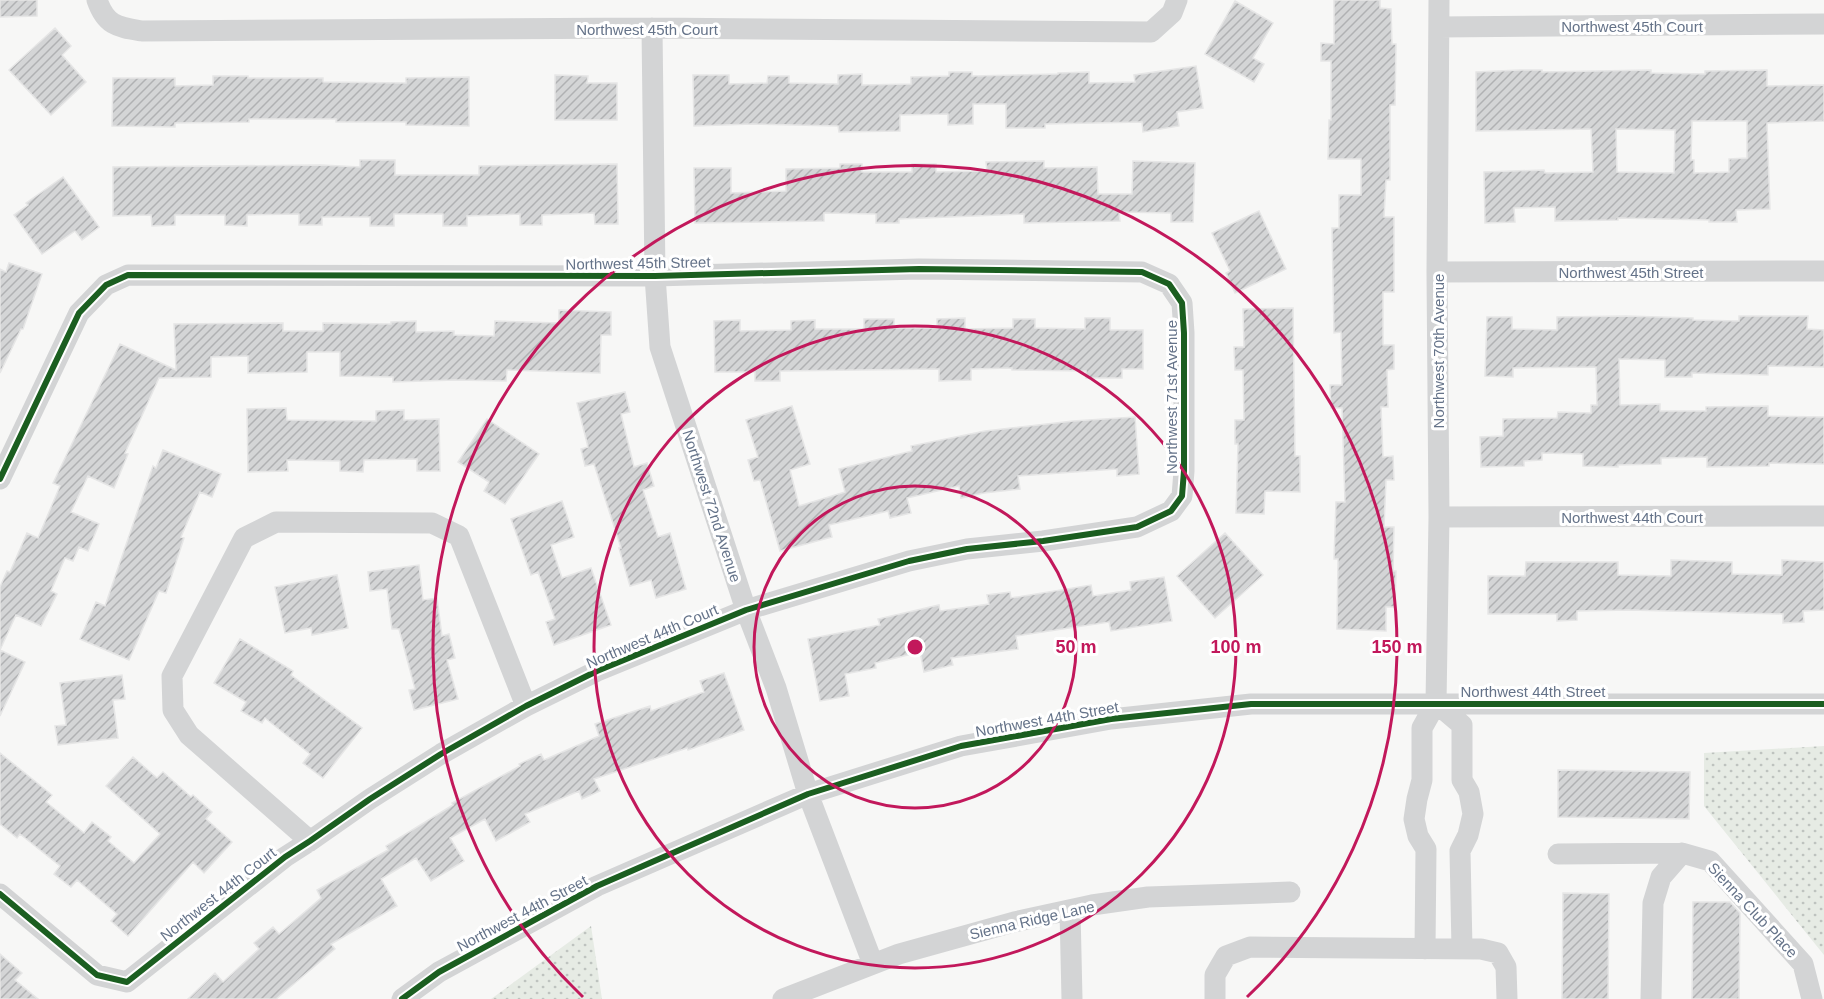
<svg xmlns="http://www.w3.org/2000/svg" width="1824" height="999" viewBox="0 0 1824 999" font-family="Arial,sans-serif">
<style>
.grass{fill:url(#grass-dots)}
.building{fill:url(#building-hatch);stroke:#e6e6e6;stroke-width:1.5;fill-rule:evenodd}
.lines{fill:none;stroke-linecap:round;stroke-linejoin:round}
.minor{stroke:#d3d4d5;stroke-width:21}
.cycleway-casing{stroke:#fff;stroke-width:10}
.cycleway{stroke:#1b5e20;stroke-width:6}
.ring{fill:none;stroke:#c2185b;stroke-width:3}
.labels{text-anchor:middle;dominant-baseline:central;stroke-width:6;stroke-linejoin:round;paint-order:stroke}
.street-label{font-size:15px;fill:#657389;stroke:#fff}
.centre{fill:#c2185b;stroke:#fff;stroke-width:3}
.ring-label{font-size:18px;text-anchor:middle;font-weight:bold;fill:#c2185b;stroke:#fff;stroke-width:6;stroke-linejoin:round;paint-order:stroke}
</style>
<defs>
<pattern id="grass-dots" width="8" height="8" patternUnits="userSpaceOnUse" patternTransform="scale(1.5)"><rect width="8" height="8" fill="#e6ebe4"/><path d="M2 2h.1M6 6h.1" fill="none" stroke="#bec3bf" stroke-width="1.8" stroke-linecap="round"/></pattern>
<pattern id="building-hatch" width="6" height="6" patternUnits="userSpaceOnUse" patternTransform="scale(1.5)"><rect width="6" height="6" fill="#d4d5d6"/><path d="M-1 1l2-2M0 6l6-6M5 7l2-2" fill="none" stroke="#b0b1b3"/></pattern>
</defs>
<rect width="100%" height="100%" fill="#f7f7f6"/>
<!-- grass -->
<path class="grass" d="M1824 746V955L1704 806V753Z
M591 926 602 999H491Z"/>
<!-- building -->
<path class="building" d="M0 0H37V16L0 17Z
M1334 0H1380V8L1391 9 1392 44H1396L1395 105H1390V180H1386L1384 217H1394V292H1383V345H1394V369L1387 370 1388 407H1381L1383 457 1393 456 1394 480H1386L1384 527H1394L1393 571H1396L1395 607H1386V631L1337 629 1338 559H1334L1336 502H1345L1342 408H1331L1330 385H1342L1341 332 1334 333 1332 228H1339V195H1361V159H1328L1329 120H1331V61H1321V43L1334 44Z
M1235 1 1273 23 1253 58 1264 64 1254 82 1205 54Z
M55 28 71 46 62 55 86 82 51 115 9 70Z
M1196 66 1203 108 1177 112 1179 126 1143 132 1142 122 1045 124V128H1006V104H973V124L948 125V114L900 115V131L839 132 838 126 752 124 694 126 693 75H729V84L767 83 768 76H789V83L838 84V75L862 74V85L911 84V77L949 76V72H972V76L1058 74V73L1089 72V83L1135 82 1134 75Z
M1520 70H1542V72L1651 70V73L1705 74V71L1767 70V86L1824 85V121L1767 123 1770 209 1736 210 1737 222H1709V220L1618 218V220L1555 221V207L1514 208 1515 222 1485 223 1484 172 1544 170 1545 173 1593 172 1591 129 1476 131V72ZM1692 121H1747V158L1729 159V172L1694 173V160H1691ZM1616 129 1675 130 1674 173 1617 172Z
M555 75 588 76 587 83H617V120H555Z
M213 76H248V78H323V82L406 83V78L469 77V126L406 125V122H336V119H249V122L175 123V127L112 126 113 78H175V86L213 85Z
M360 160H395V175H479V166L617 164 618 224H595L594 213 542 215V225H520V214L467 216V226H443V214H394V226H370V217H322V225H299V214L247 215V226L225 225V215H175V225L152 226 151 215 113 216V167L321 165 360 167Z
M1044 161V168L1097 167 1098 194H1132L1133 161 1195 163 1193 222H1171V213L1119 212 1120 221 1024 223V214L899 219V223H876V214L824 213V221L695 223 694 168H731V193L786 191V169L840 168V164H862V172H912V164H936V172L987 171 986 162Z
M63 177 99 227 82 240 75 231 42 254 14 215 28 205 26 203Z
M1259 211 1286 269 1235 293 1226 273 1230 271 1212 233Z
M9 263 42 274 23 329H21L0 373V269L6 272Z
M1293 308 1295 456H1300V492L1265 491 1264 514 1236 513 1238 444H1235V420H1244L1243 370H1235L1234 347H1244L1243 309Z
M559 310 611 312V335H601L600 373 507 370 506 381 455 380 393 382V377L340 376V352H307V372L248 373V356L211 357V377L159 378 125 453 128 454 114 488 88 476 71 512 99 524 88 551 79 547 73 561 65 558 51 591 57 594 41 626 16 615 0 650 25 662 0 716V587L7 571 10 572 27 533 38 538 60 486 53 483 120 344 176 370 174 324 283 323V331H323V323L391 324V322L416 321V332L454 331V335L494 336 495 321 559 323Z
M1626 316 1693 318V320L1739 321V316H1808L1807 329 1824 330V367L1768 366V375L1692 373V377H1665V360L1619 359 1620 405 1660 404V411H1706V407L1768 406V416L1824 417V464L1769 463V466L1707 467V457L1661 458V464L1618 465V467L1583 466V454L1542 453V460L1524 461V466L1481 467 1480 437 1503 436V419L1557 418 1558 412 1591 413V405H1597L1596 367 1513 368V377L1485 376 1487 317H1512V329L1557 330V317Z
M965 318V329L1013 328V319H1035V328L1085 329V318H1110V330H1143V369H1122V378H1086V371L1012 370V368L971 369V380L939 381V369L780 371V381H755V372H715L714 321 740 320V331L791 330V321L815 320V329H864V319H894V328H937V319Z
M625 392 630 412 621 414 634 467 647 463 654 486 643 490 658 537 670 533 686 589 656 598 651 580 630 586 619 548H621L594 464 585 466 581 449 588 447 577 403Z
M792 406 810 464 790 470 799 506 845 492 839 469 912 451 911 446 985 431 1073 421 1135 417 1139 474 1117 476V469L1018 476 1020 489 984 493 961 498 959 486 907 498 911 513 890 518 888 511 829 525 832 537 780 551 760 480 754 481 748 460 758 457 746 420Z
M286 408 287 420 376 421V411L404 410V420L439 419 440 471H417V459L364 460 363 472 340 471V461L287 460 288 471 248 472 247 409Z
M487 419 539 454 505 504 484 491 489 482 458 462Z
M163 450 221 474 212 497 200 492 181 537 184 538 166 593 159 591 129 660 80 639 96 602 105 606 153 466 156 468Z
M562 501 574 537 551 545 562 578 591 568 611 625 554 645 546 622 555 619 538 572 531 575 511 519Z
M1225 533 1263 575 1215 618 1177 576Z
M1671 560 1732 562V574L1782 575V560L1824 562V610L1803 611 1804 622 1783 623V614L1630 610 1577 611V620L1557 621V614H1488V576H1525L1526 562H1618V575L1671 576Z
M419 565 423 600 437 598 442 636 449 634 455 658 447 660 458 699 414 710 409 690 415 689 399 629H392L387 589 370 591 368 572Z
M337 575 348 628 312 635 311 628 285 633 275 587Z
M1164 577 1172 621 1111 631 1109 622 1016 636 1018 649 951 658 953 665 924 672 920 652 875 663 876 668 845 674 849 696 820 701 808 639 880 625 878 619 939 605 940 611 989 604 987 595 1010 592 1011 598 1091 585 1093 596 1131 590 1130 582Z
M240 639 293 671 291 675 362 728 323 778 303 763 310 754 265 718 262 723 241 711 246 702 214 683Z
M724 673 744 730 688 750 687 748 594 779 600 791 582 799 579 791 525 814 530 822 496 841 485 819 450 838 464 861 431 881 416 858 381 879 397 906 331 944 335 949 276 999H188L215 973 223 982 259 949 254 943 273 927 279 934 321 898 317 890 388 850 386 846 453 805 452 803 520 766 519 764 541 754 544 760 599 736 595 724 650 706 651 711 704 692 700 681Z
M122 675 125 699 113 700 118 738 58 745 55 726 66 725 60 683Z
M0 753 52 795 46 802 84 833 92 822 111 837 108 841 134 863 160 834 106 786 133 757 157 778 163 772 191 797 193 795 212 812 206 819 232 842 204 873 193 862 128 936 111 921 117 914 77 880 71 887 54 874 60 866 20 834 17 838 0 824Z
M1558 770 1690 772 1689 819 1558 817Z
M1563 893 1609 894 1608 999H1562Z
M1693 902H1730L1740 913 1739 999H1692Z
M0 954 22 973 15 980 38 999H0Z"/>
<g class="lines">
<!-- minor -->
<path class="minor" d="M97 0C106 26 118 27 142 31L652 28 1151 32 1172 13 1177 0
M1439 27 1824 24
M652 28 655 276 660 347 746 610 776 688 808 794 873 964
M1437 272 1824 271
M0 479 79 313 106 285 128 275 655 276 919 269 1142 272 1169 284 1182 303 1184 333V471L1182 496 1171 511 1137 527 1043 541 967 549 909 561 746 610 597 671 526 706 441 754 370 799 310 841 285 857 127 982 97 975 0 894
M1439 517 1824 516
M1436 703 1462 725V780L1469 792 1473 814 1468 835 1460 851 1462 949
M310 841 189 735 173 710 172 676 244 538 276 522 432 523 459 536 526 706
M1558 854 1682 853 1710 861 1803 964 1812 999
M1070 910 1072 999
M1425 949 1426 849 1418 836 1414 819 1417 799 1422 780V728L1436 703 1439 517 1437 272 1439 0
M402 999 439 972 597 886 808 794 961 746 1111 719 1251 704H1824
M783 999 899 954 1014 922 1092 905 1148 897 1290 892
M1215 999V975L1226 956 1250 947 1481 949 1498 953 1506 967 1507 999
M1651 999 1653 903 1661 877 1682 853"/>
<defs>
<path id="cycleway" d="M0 479 79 313 106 285 128 275 655 276 919 269 1142 272 1169 284 1182 303 1184 333V471L1182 496 1171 511 1137 527 1043 541 967 549 909 561 746 610 597 671 526 706 441 754 370 799 310 841 285 857 127 982 97 975 0 894
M402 999 439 972 597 886 808 794 961 746 1111 719 1251 704H1824"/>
</defs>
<!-- cycleway casing -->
<use href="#cycleway" class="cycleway-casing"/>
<!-- cycleway -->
<use href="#cycleway" class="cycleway"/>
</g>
<!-- distance rings -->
<g class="ring">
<circle cx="915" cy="647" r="161"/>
<circle cx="915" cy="647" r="321"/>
<path d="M583 997A482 482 0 1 1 1247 997"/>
</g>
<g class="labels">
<!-- street labels -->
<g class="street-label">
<text x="1632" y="26">Northwest 45th Court</text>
<text x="647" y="29">Northwest 45th Court</text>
<text transform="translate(638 263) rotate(-1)">Northwest 45th Street</text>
<text x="1631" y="272">Northwest 45th Street</text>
<text transform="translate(1438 351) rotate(-90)">Northwest 70th Avenue</text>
<text transform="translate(1171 397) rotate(-90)">Northwest 71st Avenue</text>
<text transform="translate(712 506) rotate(72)">Northwest 72nd Avenue</text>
<text x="1632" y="517">Northwest 44th Court</text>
<text transform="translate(652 636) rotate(-23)">Northwest 44th Court</text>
<text x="1533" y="691">Northwest 44th Street</text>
<text transform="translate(1047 719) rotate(-10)">Northwest 44th Street</text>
<text transform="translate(218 894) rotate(-38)">Northwest 44th Court</text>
<text transform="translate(1753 910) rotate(47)">Sienna Club Place</text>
<text transform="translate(522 913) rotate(-28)">Northwest 44th Street</text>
<text transform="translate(1032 920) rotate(-13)">Sienna Ridge Lane</text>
</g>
</g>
<circle cx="915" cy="647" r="9" class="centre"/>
<g class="ring-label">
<text x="1076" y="653">50 m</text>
<text x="1236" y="653">100 m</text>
<text x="1397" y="653">150 m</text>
</g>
</svg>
